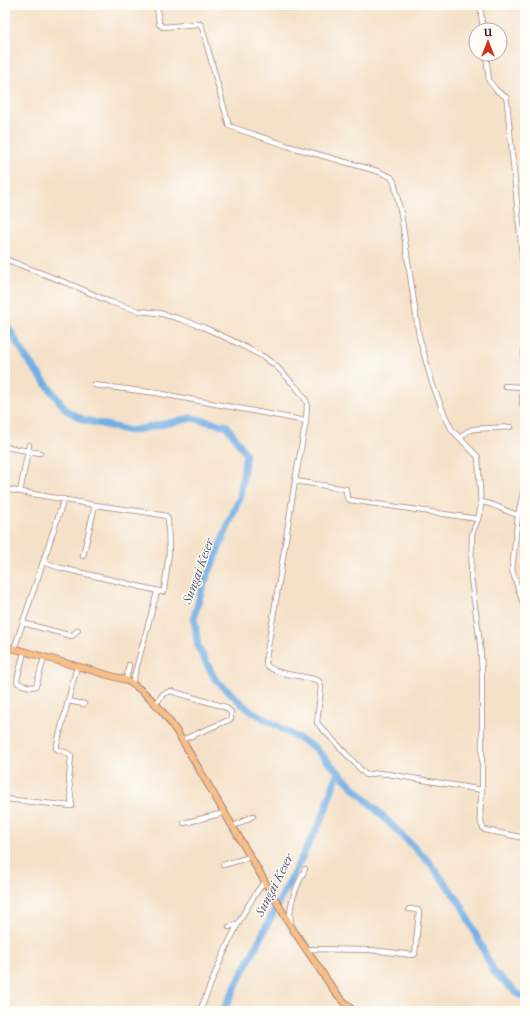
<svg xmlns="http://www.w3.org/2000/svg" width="530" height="1016" viewBox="0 0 530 1016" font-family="'IM FELL French Canon',serif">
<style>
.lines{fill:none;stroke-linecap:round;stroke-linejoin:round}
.river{stroke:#72afe4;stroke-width:7}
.minor-casing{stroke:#a0807a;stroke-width:6}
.highway-casing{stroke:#a0807a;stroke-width:8}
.minor{stroke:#fff;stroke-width:4.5}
.highway{stroke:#f7be88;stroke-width:6}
.labels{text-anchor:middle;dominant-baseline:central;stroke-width:3;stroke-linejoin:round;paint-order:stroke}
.water-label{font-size:13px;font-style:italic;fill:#5a5975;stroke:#fdfcf7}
</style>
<rect width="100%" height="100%" fill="#fdfcf7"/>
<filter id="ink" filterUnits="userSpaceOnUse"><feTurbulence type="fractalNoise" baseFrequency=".025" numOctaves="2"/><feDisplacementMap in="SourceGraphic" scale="8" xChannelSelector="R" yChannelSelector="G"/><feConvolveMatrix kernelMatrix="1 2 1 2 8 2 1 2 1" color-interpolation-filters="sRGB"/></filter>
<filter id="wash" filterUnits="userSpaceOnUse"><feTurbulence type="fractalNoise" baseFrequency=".012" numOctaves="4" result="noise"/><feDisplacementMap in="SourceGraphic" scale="16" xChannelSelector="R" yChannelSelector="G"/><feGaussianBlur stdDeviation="0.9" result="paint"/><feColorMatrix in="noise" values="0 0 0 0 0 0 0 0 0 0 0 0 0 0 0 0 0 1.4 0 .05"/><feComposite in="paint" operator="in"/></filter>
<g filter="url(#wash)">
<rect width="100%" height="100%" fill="#f5e1c8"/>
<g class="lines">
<!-- river -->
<path class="river" d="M5 322 27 359 67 411 84 420 131 431 192 418 227 426 246 454 240 497 202 589 194 617 198 647 215 679 248 709 315 748 338 772 323 816 223 1011
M338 772 430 863 461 904 494 972 519 995 525 996"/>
</g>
</g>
<g filter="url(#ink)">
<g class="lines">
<defs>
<path id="minor" d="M157 5 159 24 163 27 197 24H200L202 27 229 126 288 146 377 171 391 177 394 182 401 214 419 336 432 383 445 416 452 430 478 457 481 506 478 519 472 534 471 578 480 643 482 671V790
M480 5 483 30
M486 54 489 81 496 90 506 97 507 102 525 285
M5 259 77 287 110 302 139 311 159 313 180 319 203 327 235 342 264 357 276 366 296 387 304 397 307 403 306 421 295 481 280 576 266 658V665C280 677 303 674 319 681L321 687 317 723 366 775 378 773 388 774 482 790C481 800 477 824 485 830L525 838
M525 325 522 404 525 410
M94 385 157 393 306 421
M505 386 523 387
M5 407 6 411 5 416
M460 438 468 431 473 429 510 427
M5 447 40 453
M295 481 346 489 347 498 350 500 478 519
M525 485 518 515 512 570 525 609
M5 489 95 505 151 513 166 516 168 519 169 553 164 590 163 592 61 568 43 562
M20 492 29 445
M481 502C494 503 505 512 518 515
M83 556 95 505
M23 623 72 636 78 630
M14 649 64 499
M24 652 17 680 18 683C23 686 32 688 36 686L44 658
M126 680 129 665
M132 684 157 592
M68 701 84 704
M156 704 163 694 171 691 225 707 231 712V719L182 740
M5 799 72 806 69 780 71 756C67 751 59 752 56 748L77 666
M184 823 224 813
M232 827 253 816
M223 865 250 857
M291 923C287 905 298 884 305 869
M229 927 239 923
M305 949 371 950 413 955 415 954 419 912 418 910 409 909
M200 1011C217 968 236 919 264 882"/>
<path id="highway" d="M5 646 126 680C151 694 167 716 182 740L292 928 335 992 353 1011"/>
</defs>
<!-- minor casing -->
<use href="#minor" class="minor-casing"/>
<!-- highway casing -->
<use href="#highway" class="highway-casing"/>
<!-- minor -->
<use href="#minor" class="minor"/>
<!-- highway -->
<use href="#highway" class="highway"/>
</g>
</g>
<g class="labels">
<!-- water labels -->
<g class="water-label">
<text transform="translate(198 571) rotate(-70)">Sungai Keser</text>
<text transform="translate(274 885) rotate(-63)">Sungai Keser</text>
</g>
</g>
<!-- margin -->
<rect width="530" height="1016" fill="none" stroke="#fdfcf7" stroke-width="20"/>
<!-- north arrow -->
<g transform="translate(488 42)"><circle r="19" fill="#fdfcf7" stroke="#b5a4a5"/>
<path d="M0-3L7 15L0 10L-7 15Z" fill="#c8321e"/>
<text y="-6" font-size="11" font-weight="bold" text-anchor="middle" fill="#4a1f2b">U</text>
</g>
</svg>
